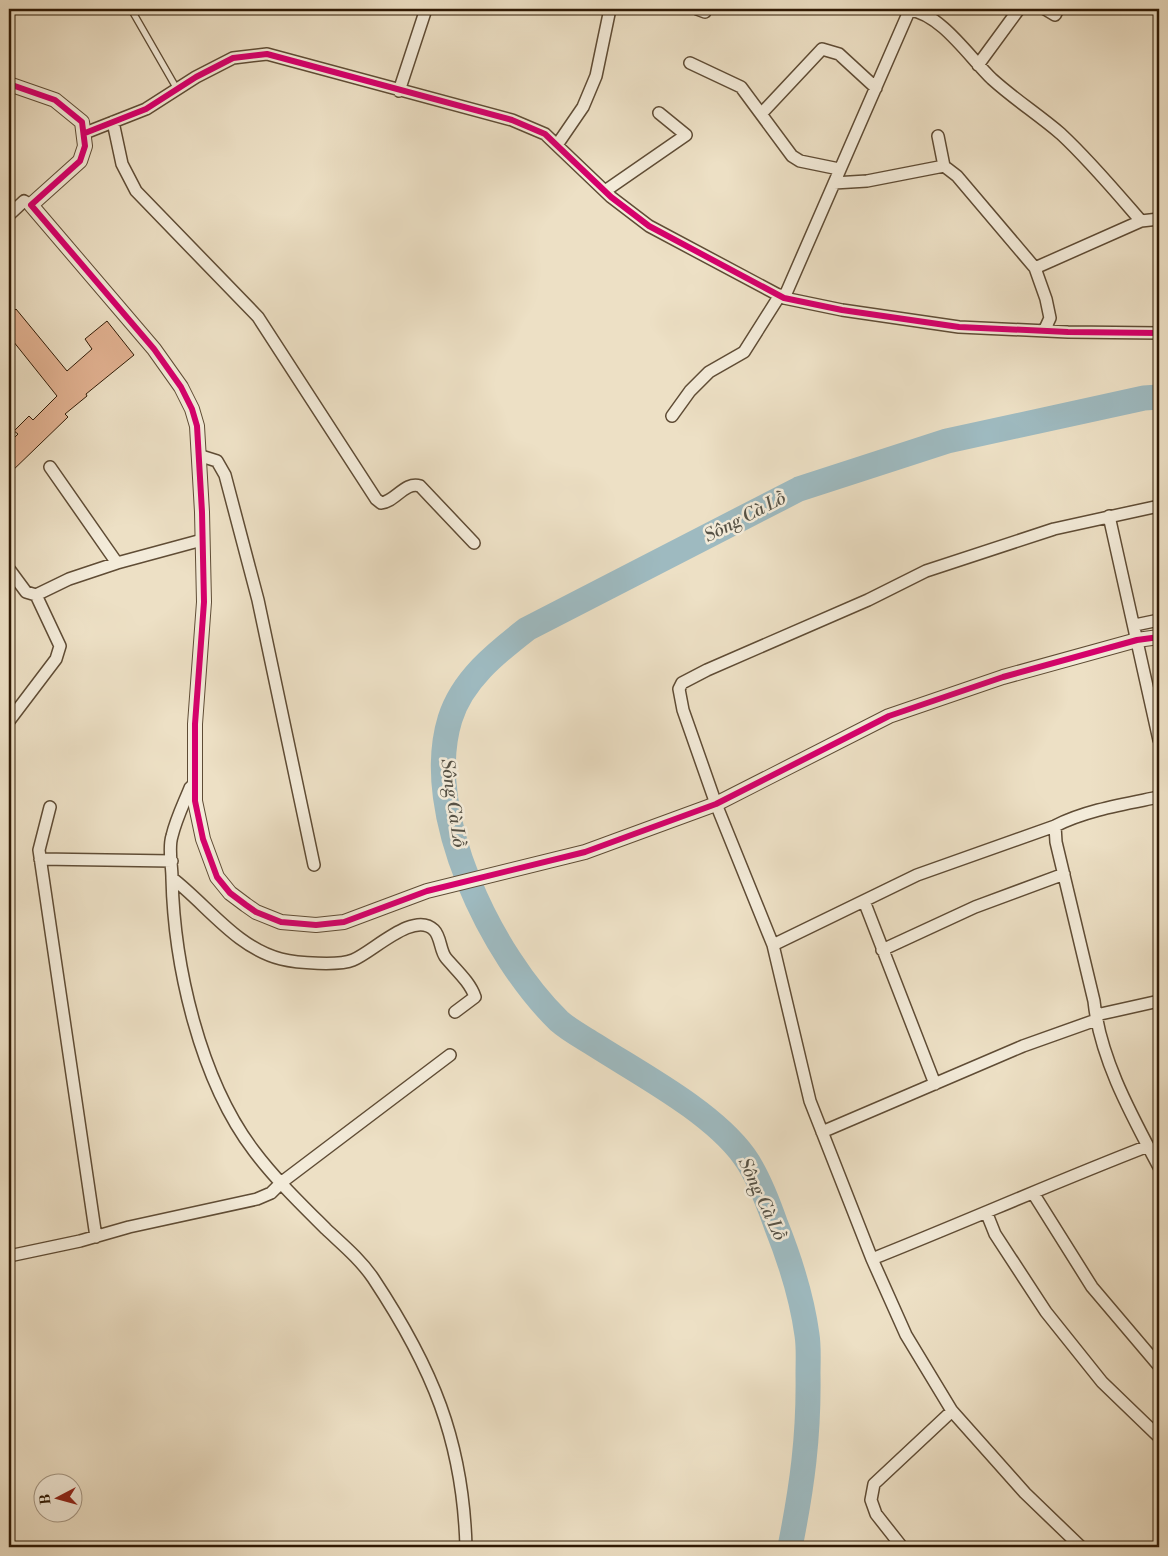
<svg xmlns="http://www.w3.org/2000/svg" width="1168" height="1556" viewBox="0 0 1168 1556" font-family="'Libre Bodoni',serif">
<style>
.lines{fill:none;stroke-linecap:round;stroke-linejoin:round}
.river{stroke:#9ebac0;stroke-width:25}
.building{fill:#e2b292;stroke:#301a05}
.service-casing{stroke:#5f4c35;stroke-width:8}
.minor-casing{stroke:#5f4c35;stroke-width:14}
.tertiary-casing{stroke:#5f4c35;stroke-width:16}
.service{stroke:#f3ebd9;stroke-width:5.5}
.minor{stroke:#f3ebd9;stroke-width:11}
.tertiary{stroke:#f3ebd9;stroke-width:14}
.cycleway-casing{stroke:#f3ebd9;stroke-width:9}
.cycleway{stroke:#d6006c;stroke-width:6}
.labels{text-anchor:middle;dominant-baseline:central;stroke-width:5;stroke-linejoin:round;paint-order:stroke}
.water-label{font-size:18px;font-style:italic;fill:#565246;stroke:#f3ebd9}
</style>
<rect width="100%" height="100%" fill="#ede0c5"/>
<filter id="stains"><feTurbulence type="fractalNoise" baseFrequency=".004" numOctaves="4"/><feColorMatrix values="0 0 0 0 .2 0 0 0 0 .09 0 0 0 0 .02 0 0 0 .5 -.17"/></filter>
<radialGradient id="worn" r=".72"><stop offset=".6" stop-color="#630" stop-opacity="0"/><stop offset="1" stop-color="#630" stop-opacity=".3"/></radialGradient>
<g class="lines">
<!-- river -->
<path class="river" d="M790 1547C802 1487 809 1436 808 1374 808 1361 809 1348 807 1335 802 1298 790 1260 776 1225 768 1202 758 1175 744 1156 712 1112 642 1075 595 1045 584 1038 569 1030 559 1021 492 956 421 813 450 719 462 680 496 653 527 629L799 489 947 441 1144 398 1159 397"/>
</g>
<!-- building -->
<path class="building" d="M16 309 67 371 92 349 85 339 107 321 134 355 86 394 87 396 65 414 68 417 9 474V443L18 434 14 431 29 416 33 420 57 396 9 336V315Z"/>
<g class="lines">
<defs>
<path id="service" d="M131 9 177 89"/>
<path id="minor" d="M697 9 705 12
M1045 9 1055 15 1058 9
M910 10C941 14 970 58 992 79 1014 99 1039 115 1061 134 1090 161 1115 191 1141 221
M690 63 741 87 792 156 800 161 839 169
M978 65 1019 9
M399 91 426 9
M761 114 822 49 839 54 876 88
M113 122 122 164 136 191 258 317 376 499 381 503C395 502 405 481 420 486L474 543
M85 133 146 109 196 77 233 58 267 54 512 120 545 134 611 197 649 226 784 298 842 310 959 327 1068 332 1159 333
M938 136 944 166 957 176 1035 268 1046 299 1050 318 1044 331
M557 145 583 107 596 76 610 9
M834 183 867 181 944 166
M605 191 686 135 659 113
M9 215 24 201 31 205
M1035 268 1141 221 1159 219
M784 298 910 9
M672 416 690 391 709 372 744 352 780 295
M198 455 217 461 225 475 258 600 314 865
M50 467 117 563
M1109 516 1159 740
M9 569 26 592 36 595 69 579 117 563 202 540
M1135 625 1159 620
M9 721 56 659 60 646 36 595
M195 783 190 788C184 803 176 819 172 836 168 848 172 865 172 878 174 966 200 1080 254 1151 275 1179 302 1205 326 1229 343 1245 360 1259 373 1278 432 1367 463 1440 466 1547
M50 807 39 850 96 1237
M1055 826 1056 842 1094 1001C1100 1059 1132 1116 1159 1167
M40 859 172 861
M172 878C207 905 237 948 281 959 297 963 339 966 353 960 373 952 414 910 434 930 441 937 440 951 446 958 456 970 470 982 475 997L455 1012
M864 901 935 1084
M773 945 917 875 1055 826C1086 810 1125 804 1159 797
M882 950 975 907 1064 874
M1096 1015 1159 1001
M822 1132 1023 1046 1096 1020
M1033 1193 1092 1287 1159 1366
M987 1214 995 1234 1046 1312 1102 1382 1159 1437
M9 1256 80 1241 129 1227 257 1199 271 1193 282 1182 450 1055
M872 1259C965 1222 1055 1182 1148 1146
M902 1547 876 1514 871 1500 874 1484 952 1411
M1081 1547 1025 1493 952 1411 906 1335 872 1259 810 1101 773 945 716 804 683 710 679 689 682 683 707 670 868 600 926 571 1054 529 1159 506"/>
<path id="tertiary" d="M9 84 55 100 82 122 85 146 80 161 31 205 154 349 181 387 192 409 197 426 202 512 204 602 195 724V801L203 839 217 877 230 893 246 905 256 912 281 922 316 925 344 922 427 891 585 852 716 804 889 716 1003 677 1137 640 1159 637"/>
</defs>
<!-- service casing -->
<use href="#service" class="service-casing"/>
<!-- minor casing -->
<use href="#minor" class="minor-casing"/>
<!-- tertiary casing -->
<use href="#tertiary" class="tertiary-casing"/>
<!-- service -->
<use href="#service" class="service"/>
<!-- minor -->
<use href="#minor" class="minor"/>
<!-- tertiary -->
<use href="#tertiary" class="tertiary"/>
<defs>
<path id="cycleway" d="M9 84 55 100 82 122 85 146 80 161 31 205 154 349 181 387 192 409 197 426 202 512 204 602 195 724V801L203 839 217 877 230 893 246 905 256 912 281 922 316 925 344 922 427 891 585 852 716 804 889 716 1003 677 1137 640 1159 637
M85 133 146 109 196 77 233 58 267 54 512 120 545 134 611 197 649 226 784 298 842 310 959 327 1068 332 1159 333"/>
</defs>
<!-- cycleway casing -->
<use href="#cycleway" class="cycleway-casing"/>
<!-- cycleway -->
<use href="#cycleway" class="cycleway"/>
</g>
<g class="labels">
<!-- water labels -->
<g class="water-label">
<text transform="translate(745 517) rotate(-27)">Sông Cà Lồ</text>
<text transform="translate(453 803) rotate(82)">Sông Cà Lồ</text>
<text transform="translate(762 1199) rotate(65)">Sông Cà Lồ</text>
</g>
</g>
<!-- margin -->
<rect width="1168" height="1556" fill="none" stroke="#ede0c5" stroke-width="30"/>
<rect x="10" y="10" width="1148" height="1536" fill="none" stroke="#301a05" stroke-width="2.5"/>
<rect x="15" y="15" width="1138" height="1526" fill="none" stroke="#301a05"/>
<!-- north arrow -->
<g transform="translate(58 1498) rotate(264)"><circle r="24" fill="#f3ebd9" stroke="#a59784"/>
<path d="M0-4L9 19L0 12L-9 19Z" fill="#8f2418"/>
<text y="-8" font-size="14" font-weight="bold" text-anchor="middle" fill="#301a05">B</text>
</g>
<rect width="100%" height="100%" filter="url(#stains)"/>
<rect width="100%" height="100%" fill="url(#worn)"/>
</svg>
